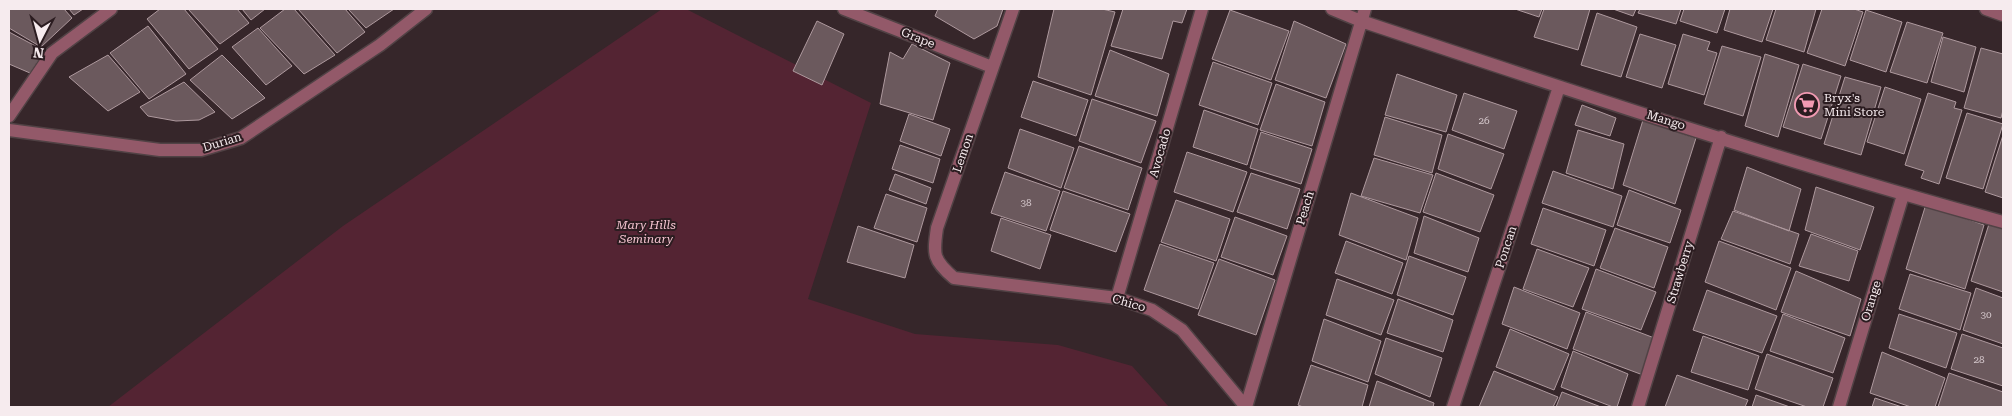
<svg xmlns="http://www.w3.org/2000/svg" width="2012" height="416" viewBox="0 0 2012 416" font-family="'Roboto Serif',serif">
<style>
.green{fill:#542433}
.building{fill:#6b595d;stroke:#ae999e}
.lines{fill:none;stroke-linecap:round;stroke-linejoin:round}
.minor-casing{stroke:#514245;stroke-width:15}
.minor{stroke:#935969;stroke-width:12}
.labels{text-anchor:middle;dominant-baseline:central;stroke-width:4;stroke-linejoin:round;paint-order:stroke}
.number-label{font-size:10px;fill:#d3c6ca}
.street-label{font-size:12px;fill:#f6ebee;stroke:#2b1c20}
.poi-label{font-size:12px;fill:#f6ebee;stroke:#2b1c20;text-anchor:start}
.park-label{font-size:12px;font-style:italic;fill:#f5c4d0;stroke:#2b1c20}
</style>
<rect width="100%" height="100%" fill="#36262a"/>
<!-- green -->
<path class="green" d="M662 9H686L871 103 808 299 915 334 1058 345 1132 366 1169 407H108L343 226Z"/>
<!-- building -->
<path class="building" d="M9 9H64L72 18 41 47 9 28Z
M69 9H83L74 15Z
M160 9H184L218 49 189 69 147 19Z
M188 9H237L249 23 220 44Z
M242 9H265L251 20Z
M285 9H294L335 55 304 74 260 28Z
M298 9H345L365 32 337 53Z
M348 9H394L366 28Z
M938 9H1003L997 26 974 39 935 16Z
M1054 9H1102L1115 12 1091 95 1038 77Z
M1123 9H1187L1182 23 1173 21 1162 59 1111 46Z
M1515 9H1542L1539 17Z
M1544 9H1590L1578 50 1534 37Z
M1613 9H1636L1633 16Z
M1640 9H1681L1676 24 1638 13Z
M1684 9H1725L1717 33 1680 21Z
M1730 9H1773L1762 42 1724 30Z
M1776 9H1816L1804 52 1766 40Z
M1822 9H1854L1863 12 1845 66 1807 53Z
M1230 10 1289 31 1271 80 1212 59Z
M1866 10 1902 22 1886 72 1850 60Z
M1597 13 1637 27 1621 77 1581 65Z
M817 21 844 34 822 85 793 71Z
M1294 21 1346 44 1326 98 1275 80Z
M1907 22 1943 33 1927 83 1890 72Z
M148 26 186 74 149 99 110 53Z
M258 28 292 66 266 85 232 47Z
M9 32 45 51 30 73 9 64Z
M1640 34 1676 45 1662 88 1626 77Z
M1683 34 1710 42 1707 50 1717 53 1704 95 1668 84Z
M1943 37 1976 47 1964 92 1931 82Z
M912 44 950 63 933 120 880 104 890 52 903 59Z
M1722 46 1761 57 1743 116 1704 104Z
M1981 48 2003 54V110L2001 118 1964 108Z
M1110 50 1169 74 1157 116 1095 96Z
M1765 54 1799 65 1778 137 1745 126Z
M108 55 140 92 108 111 69 77Z
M222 55 265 98 232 119 190 80Z
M1213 62 1272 83 1258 125 1199 105Z
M1803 64 1841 76 1821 139 1783 127Z
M1397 74 1457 95 1446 132 1385 115Z
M1845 77 1881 87 1861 155 1824 144Z
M1033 81 1088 100 1076 136 1021 117Z
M184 82 215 112 199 120 176 121 148 116 140 107Z
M1276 84 1325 102 1312 146 1260 130Z
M1885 87 1921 99 1904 154 1867 142Z
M1464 93 1517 111 1504 149 1452 130Z
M1928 93 1956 102 1954 108 1962 110 1939 184 1921 178 1924 171 1905 165Z
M1092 99 1156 121 1141 163 1079 141Z
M1582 105 1616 118 1610 136 1575 125Z
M1204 110 1258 129 1247 165 1193 147Z
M1967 113 2003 124 1983 189 1946 178Z
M909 114 950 129 941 156 900 141Z
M1385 117 1442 135 1432 173 1374 155Z
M1643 120 1696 138 1675 204 1623 185Z
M1020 129 1074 148 1061 188 1008 168Z
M1578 130 1624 144 1613 189 1566 173Z
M1261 132 1312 149 1301 184 1250 168Z
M1448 134 1504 154 1491 189 1438 169Z
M2003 135V198L1985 192Z
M900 145 940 159 933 183 892 169Z
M1079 146 1142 168 1128 210 1064 188Z
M1187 152 1247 172 1233 212 1174 192Z
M1374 158 1433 175 1420 213 1361 196Z
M1747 167 1801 189 1789 231 1734 210Z
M1553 171 1622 196 1613 227 1542 203Z
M1005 172 1060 191 1046 231 991 213Z
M1251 173 1300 189 1287 229 1237 212Z
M1436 173 1494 195 1480 232 1423 212Z
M895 174 931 188 926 204 889 190Z
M1816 187 1874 207 1860 250 1805 230Z
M1629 190 1681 210 1670 243 1617 225Z
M1063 191 1130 214 1116 252 1050 230Z
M1351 193 1418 218 1406 260 1339 235Z
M886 194 927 208 917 242 874 228Z
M1176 200 1230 219 1216 261 1161 242Z
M1926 204 1984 225 1965 289 1906 269Z
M1543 208 1606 230 1594 266 1531 244Z
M1733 211 1799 234 1790 264 1721 239Z
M1424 216 1479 238 1468 272 1414 253Z
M1235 217 1287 236 1273 275 1221 257Z
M1001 218 1051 235 1040 269 991 251Z
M1989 224 2003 228V292L1971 281Z
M858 226 914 245 905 278 847 262Z
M1615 228 1668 247 1654 288 1600 268Z
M1811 234 1858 251 1849 281 1799 266Z
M1346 241 1403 263 1392 294 1335 273Z
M1719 241 1791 268 1776 310 1705 282Z
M1160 244 1214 263 1198 309 1144 290Z
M1537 249 1589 268 1573 307 1523 289Z
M1409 256 1466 277 1453 315 1397 295Z
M1219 259 1275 280 1256 335 1198 315Z
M1596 269 1656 292 1641 330 1582 309Z
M1796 271 1861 299 1850 336 1781 312Z
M1910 274 1971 293 1960 330 1899 309Z
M1337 279 1394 300 1381 335 1326 315Z
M1514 287 1580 313 1567 349 1502 324Z
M1976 288 2003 298V344L1963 330Z
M1707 290 1777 316 1762 353 1693 330Z
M1398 299 1453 320 1443 352 1387 333Z
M1586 312 1657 339 1643 375 1573 349Z
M1783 314 1845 338 1833 373 1770 351Z
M1899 314 1957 333 1946 368 1889 348Z
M1324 319 1381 341 1368 382 1312 361Z
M1510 329 1569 354 1554 390 1496 367Z
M1962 334 2003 348V386L1951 369Z
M1703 336 1759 356 1748 390 1691 372Z
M1386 338 1442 358 1430 397 1375 374Z
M1573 351 1628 374 1617 407H1613L1561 387Z
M1882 352 1945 378 1935 407H1911L1870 393Z
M1767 354 1833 378 1823 407H1807L1755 389Z
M1311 365 1368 385 1362 407H1303L1298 405Z
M1494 371 1558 397 1553 407H1479Z
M1949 373 2003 392V407H1938Z
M1677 375 1748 400 1745 407H1665Z
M1377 381 1434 403 1433 407H1369Z
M1562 392 1601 407H1556Z
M1756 395 1790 407H1752Z
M1875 398 1902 407H1872Z"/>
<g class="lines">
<defs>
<path id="minor" d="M844 9 992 67
M1013 9 937 228C933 255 933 260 954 278L1117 298 1152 310 1182 330 1246 407
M1332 9 1361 21C1574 92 1787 163 2003 222
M1986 9 2003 15
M9 116 52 53 111 9
M9 130 160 150H201L241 138 380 45 426 9
M1117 298 1202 9
M1246 407 1365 9
M1453 407 1559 87
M1638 407 1721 137
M1839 407 1903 195"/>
</defs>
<!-- minor casing -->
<use href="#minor" class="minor-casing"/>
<!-- minor -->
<use href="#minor" class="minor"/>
</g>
<!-- icons -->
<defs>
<symbol id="supermarket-ring" viewBox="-11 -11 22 22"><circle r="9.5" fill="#2b1c20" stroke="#f19ab2" stroke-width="1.5"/><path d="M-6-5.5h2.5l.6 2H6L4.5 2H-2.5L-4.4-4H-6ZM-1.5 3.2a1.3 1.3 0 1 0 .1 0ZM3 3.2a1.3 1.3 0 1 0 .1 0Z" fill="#f19ab2"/></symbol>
</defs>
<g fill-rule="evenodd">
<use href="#supermarket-ring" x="1793" y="91" width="28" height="28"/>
</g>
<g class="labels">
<!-- number labels -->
<g class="number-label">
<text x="1484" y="120">26</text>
<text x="1026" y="202">38</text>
<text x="1986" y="314">30</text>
<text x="1979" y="359">28</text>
</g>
<!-- street labels -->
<g class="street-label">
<text transform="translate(918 38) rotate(22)">Grape</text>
<text transform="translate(1666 120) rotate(17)">Mango</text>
<text transform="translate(222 142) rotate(-17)">Durian</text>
<text transform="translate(963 153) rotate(-71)">Lemon</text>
<text transform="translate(1160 153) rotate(-74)">Avocado</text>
<text transform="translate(1305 208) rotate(-73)">Peach</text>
<text transform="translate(1506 247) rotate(-72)">Poncan</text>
<text transform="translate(1680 272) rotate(-73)">Strawberry</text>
<text transform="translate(1871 301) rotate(-73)">Orange</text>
<text transform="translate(1129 303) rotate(16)">Chico</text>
</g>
<!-- poi labels -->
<g class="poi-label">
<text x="1824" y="98">Bryx's<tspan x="1824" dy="14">Mini Store</tspan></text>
</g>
<!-- park labels -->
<g class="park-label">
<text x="646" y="225">Mary Hills<tspan x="646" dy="14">Seminary</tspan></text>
</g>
</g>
<!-- border -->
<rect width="2012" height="416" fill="none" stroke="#f6ebee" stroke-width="20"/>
<!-- north arrow -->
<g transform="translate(40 40) rotate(186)" stroke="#2b1c20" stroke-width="4" paint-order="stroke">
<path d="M0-4L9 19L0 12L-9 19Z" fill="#f6ebee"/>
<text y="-8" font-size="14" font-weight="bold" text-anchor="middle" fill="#f6ebee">N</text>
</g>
</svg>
